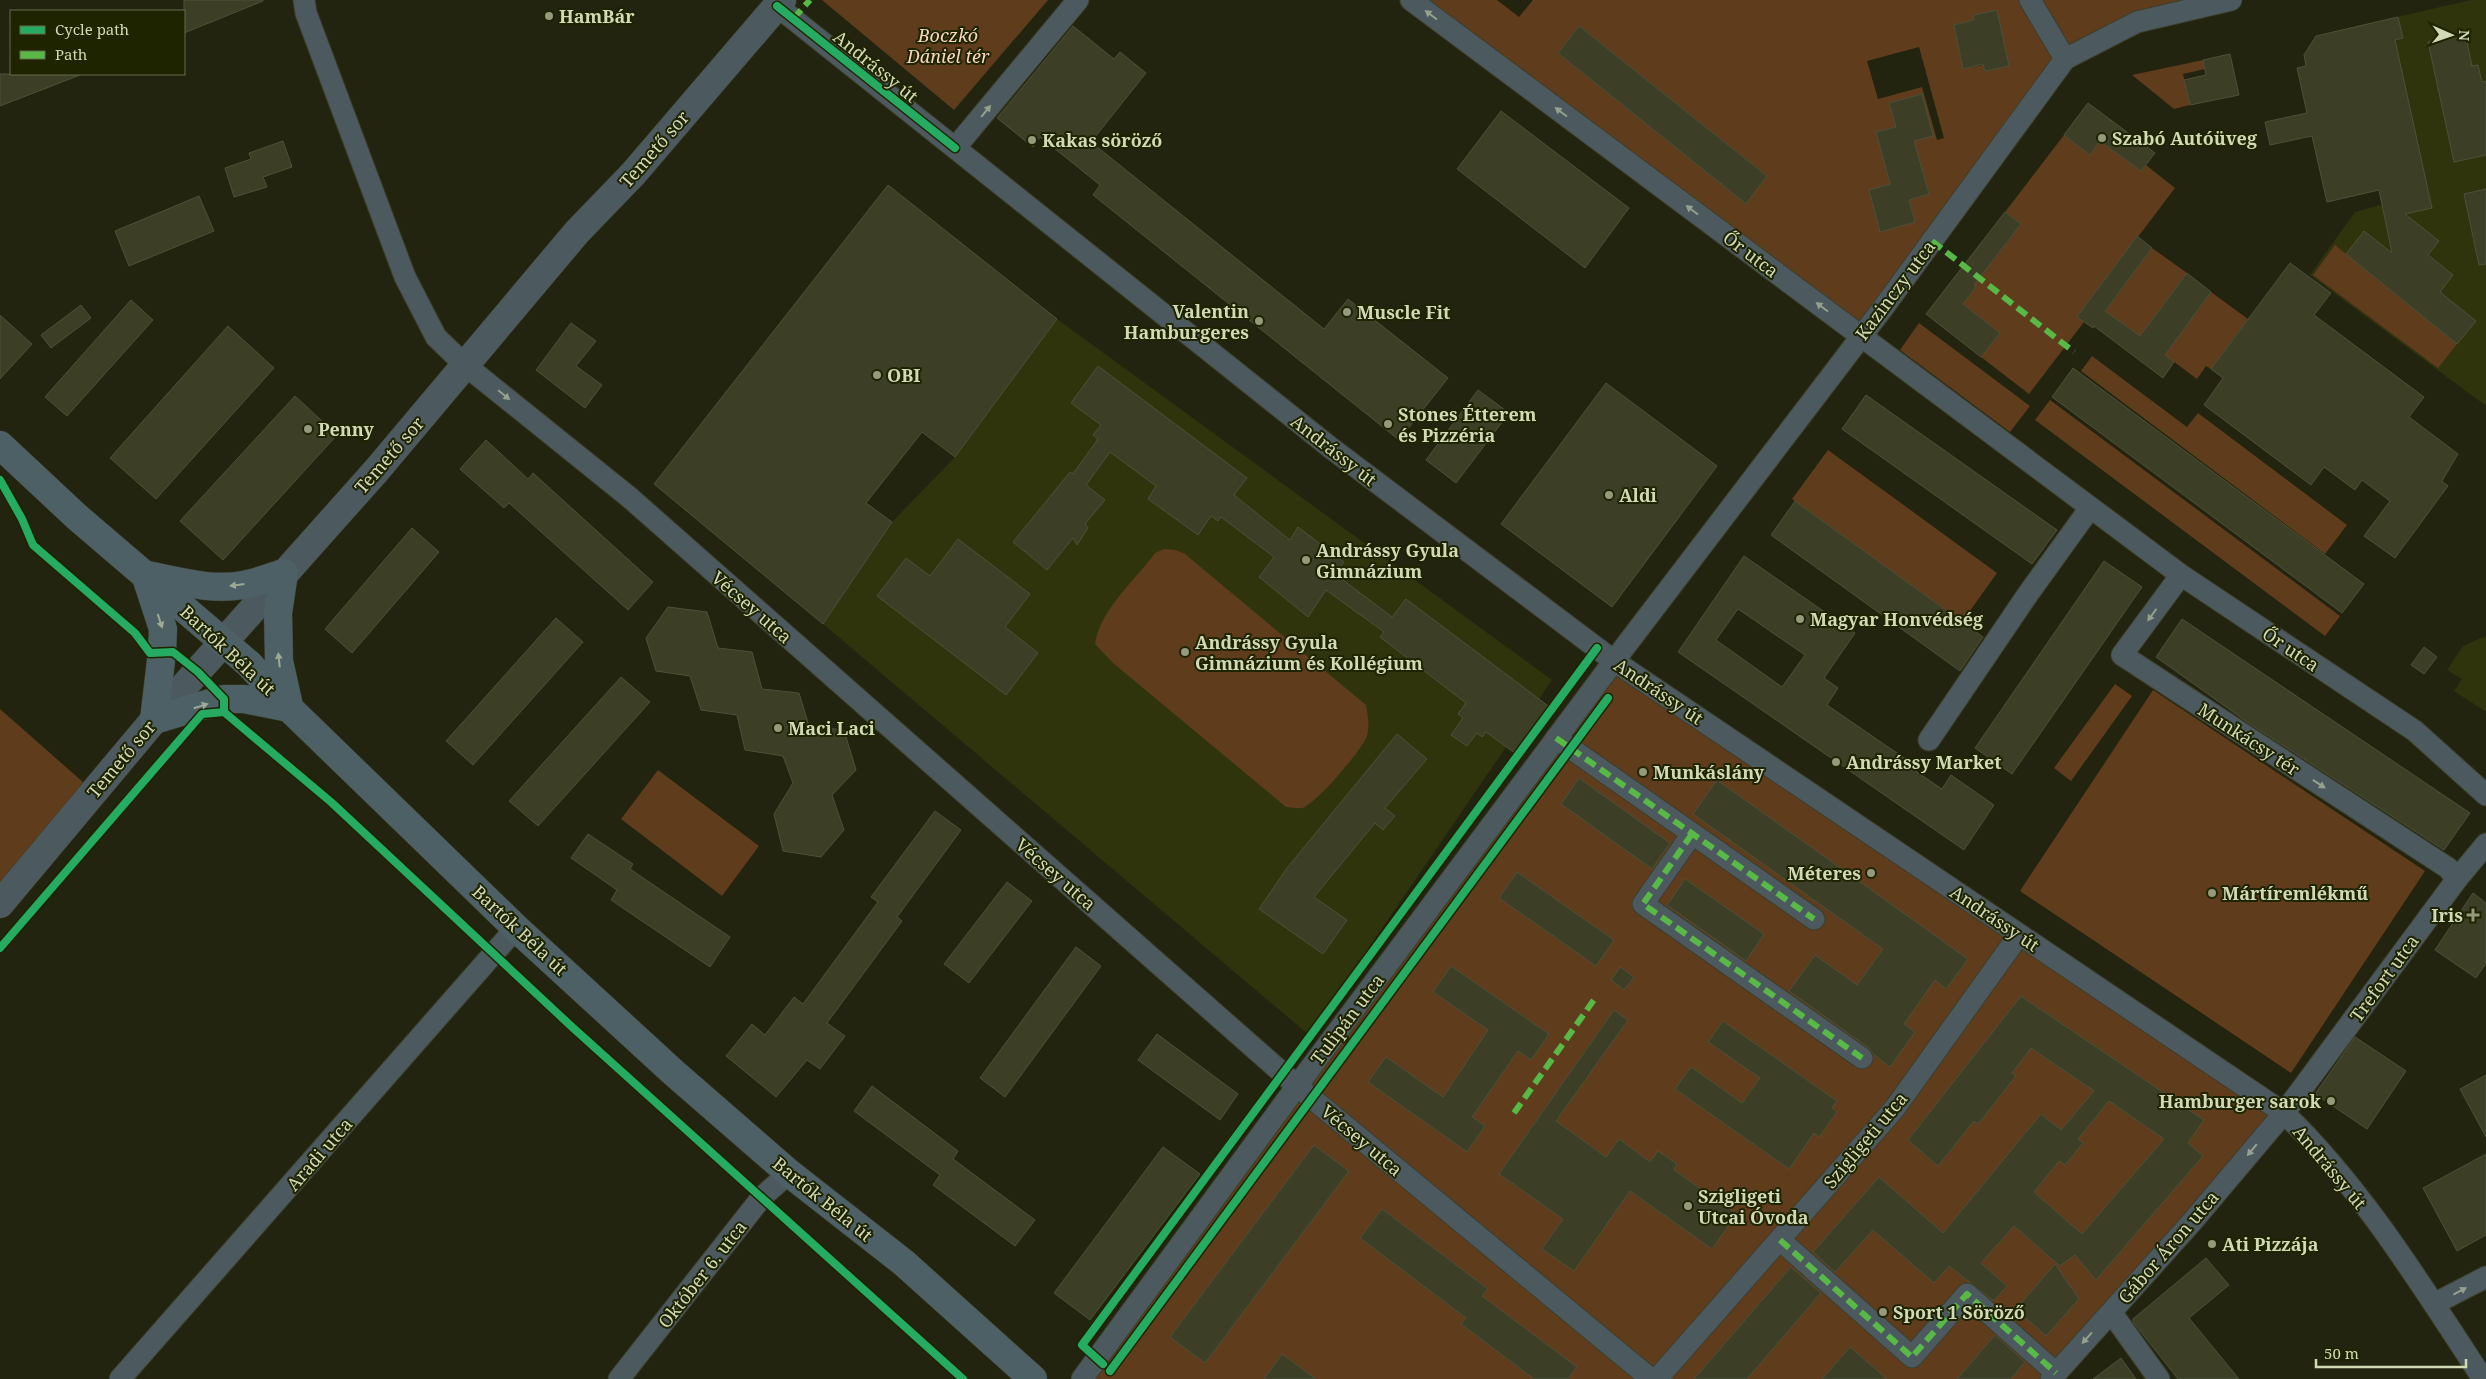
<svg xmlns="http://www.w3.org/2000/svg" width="2486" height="1379" viewBox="0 0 2486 1379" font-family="'Noto Serif',serif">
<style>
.built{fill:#2f340c}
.green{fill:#5f3c1c;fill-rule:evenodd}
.building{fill:#3c3f26;stroke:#4d513a;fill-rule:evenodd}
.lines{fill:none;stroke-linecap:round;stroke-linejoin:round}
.minor-casing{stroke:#3c3f2b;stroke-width:23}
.tertiary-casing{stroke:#3c3f2b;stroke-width:29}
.primary-casing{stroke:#3c3f2b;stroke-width:29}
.minor{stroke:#4c5a5f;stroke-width:21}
.tertiary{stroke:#4c5a5f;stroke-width:28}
.primary{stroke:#4d6066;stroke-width:28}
.quiet{stroke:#58b947;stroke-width:6;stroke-dasharray:12 6;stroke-linecap:butt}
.cycleway-casing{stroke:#1e2300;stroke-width:11}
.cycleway{stroke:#26ab63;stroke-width:8}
.oneway{fill:#95a08e}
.oneway2{fill:#9ca995}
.poi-dot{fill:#949a7b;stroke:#1e2300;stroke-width:2}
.labels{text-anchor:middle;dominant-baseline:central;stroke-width:4;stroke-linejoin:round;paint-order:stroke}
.poi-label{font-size:18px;font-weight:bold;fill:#d1d9b5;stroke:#1e2300;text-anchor:start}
.park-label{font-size:18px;font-style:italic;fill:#f9d7bf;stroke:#1e2300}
.street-label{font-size:18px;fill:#d1d9b5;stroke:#1e2300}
</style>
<rect width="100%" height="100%" fill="#22240f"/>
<!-- built -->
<path class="built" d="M2471 0H2486V406L2310 275 2355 212 2388 203 2349 28Z
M1057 319 1552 680 1309 1035 823 624 892 522 955 457Z
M2486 636V712L2454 691 2462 679 2447 670 2463 646Z"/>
<!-- green -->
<path class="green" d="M822 0H1048L954 110Z
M1416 0H1497L1519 17 1533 0H2026L2062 59 1860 333ZM1973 15 2009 66 1985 71 1983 65 1963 69 1954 25 1974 20ZM1579 26 1767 176 1746 203 1558 53ZM1919 47 1944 138 1937 140 1922 87 1878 99 1867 61ZM1922 94 1933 135 1914 141 1929 194 1909 199 1915 222 1880 232 1890 184 1876 132 1896 127 1889 103Z
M2034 0H2215L2067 54Z
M2203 60 2205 69 2183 74 2190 105 2174 109 2132 75Z
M2064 135 2090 155 2100 141 2141 171 2146 165 2175 188 2078 316 2084 322 2029 394 1981 357 2000 333 1963 304 1976 287 1958 273 1975 251 1991 263 2021 224 2005 212Z
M2335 245 2457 344 2438 368 2313 275Z
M2152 248 2187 273 2150 323 2174 342 2211 292 2248 319 2211 369 2206 366 2197 379 2122 323 2111 339 2094 326Z
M1919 323 2030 406 2010 432 1900 350Z
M2092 356 2187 427 2198 413 2347 525 2325 554 2081 371Z
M2050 400 2340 616 2325 636 2035 420Z
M1828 450 1997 573 1962 622 1792 499Z
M1164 549 1176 550 1185 554 1366 705C1368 716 1370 725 1367 736 1363 749 1315 805 1302 808 1298 809 1291 807 1286 807L1113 663 1095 644C1100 609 1135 581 1155 553Z
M1615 665 2277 1118 2045 1379H1086Z
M2115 684 2132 696 2071 781 2054 768Z
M2153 690 2425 871 2291 1073 2020 891Z
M0 709 92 790 0 891Z
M658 770 759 846 722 896 621 819Z"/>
<!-- building -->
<path class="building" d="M184 0H263V1L184 33Z
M1997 10 2009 66 1985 71 1983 64 1963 69 1954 25 1974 20 1973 15Z
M2398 17 2403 38 2395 40 2432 208 2405 214 2439 241 2428 255 2453 275 2440 292 2476 321 2457 344 2346 254 2364 231 2392 253 2379 190 2327 202 2312 136 2270 145 2265 122 2307 113 2297 68 2306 66 2304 55 2316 36Z
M1073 26 1114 59 1120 52 1146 73 1091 142 1324 329 1348 299 1448 378 1399 440 1093 195 1100 185 1074 164 1040 137 1033 147 997 118Z
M1579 26 1767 176 1746 204 1558 53Z
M2465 33 2472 66 2478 65 2482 82 2486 81V155L2454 162 2428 42Z
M2230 54 2239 95 2190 105 2184 80 2206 75 2203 60Z
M0 74H80V75L0 106Z
M1922 94 1933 136 1914 141 1929 194 1909 200 1915 222 1880 232 1869 190 1890 184 1876 132 1896 127 1889 103Z
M2088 103 2155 153 2141 171 2100 141 2090 155 2064 135Z
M1501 111 1629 208 1585 268 1457 169Z
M283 141 292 167 263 177 267 187 234 197 225 168 251 159 249 153Z
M888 185 1057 319 955 457 922 432 866 503 892 522 823 624 654 484Z
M2486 189V264L2479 265 2464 194Z
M199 196 214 231 129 266 115 231Z
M2005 212 2021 224 1974 285 1976 287 1963 304 2000 333 1981 357 1926 314Z
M2137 236 2152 248 2105 311 2140 336 2187 273 2211 292 2165 355 2174 362 2163 378 2094 326 2093 328 2077 317Z
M2290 263 2331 293 2314 315 2424 397 2409 417 2458 454 2442 481 2448 486 2395 558 2364 536 2390 501 2362 480 2355 490 2324 467 2311 485 2204 405 2223 378 2211 369Z
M131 300 153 320 67 416 45 397Z
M81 305 91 318 51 348 41 335Z
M0 315 32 344 0 379Z
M571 323 596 341 576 366 602 385 585 408 536 370Z
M228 326 274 368 156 499 110 458Z
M1098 366 1247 478 1234 495 1290 540 1298 527 1344 562 1335 574 1392 617 1406 599 1551 708 1516 754 1486 732 1482 737 1477 733 1467 746 1451 735 1463 718 1458 714 1466 703 1380 637 1384 632 1326 590 1308 617 1259 577 1274 557 1221 517 1218 521 1211 516 1198 535 1148 499 1156 486 1110 452 1086 485 1105 500 1085 524 1088 528 1077 545 1073 538 1047 570 1013 542 1070 472 1073 474 1098 439 1093 435 1101 425 1071 403Z
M2073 368 2364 584 2342 613 2052 397Z
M1606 383 1717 466 1612 607 1501 524Z
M1478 390 1509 413 1456 483 1426 460Z
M1866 395 2057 530 2032 564 1842 429Z
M295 396 337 435 223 560 180 521Z
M486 440 528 479 533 473 653 582 628 610 509 503 504 508 460 469Z
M1795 501 1983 637 1960 671 1771 535Z
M412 528 439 552 352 653 325 629Z
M958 539 1030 594 1005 627 1038 653 1006 695 877 596 906 558 930 576Z
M1744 556 1855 633 1824 678 1838 688 1827 705 1907 760 1905 764 1942 789 1951 775 1994 805 1964 850 1678 652ZM1738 609 1805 655 1782 687 1716 640Z
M2104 561 2142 587 2012 774 1975 748Z
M668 607 707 612 718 648 752 652 762 689 799 693 809 726 844 730 856 770 832 795 844 830 821 857 783 851 774 814 793 783 783 756 745 750 737 715 701 710 690 676 656 671 646 638Z
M556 618 583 642 473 765 446 741Z
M2182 619 2470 813 2444 850 2247 722 2156 657Z
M2424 647 2437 657 2424 674 2411 665Z
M621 677 650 702 538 826 509 801Z
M1397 734 1427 759 1385 808 1395 816 1383 830 1375 823 1314 897 1347 920 1323 954 1259 909 1287 868Z
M1579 778 1670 843 1652 869 1561 804Z
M1717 780 1968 959 1946 989 1935 980 1904 1024 1915 1032 1890 1067 1874 1055 1869 1048 1789 991 1815 955 1857 985 1883 949 1693 814Z
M935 811 961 830 897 917 902 921 827 1023 845 1036 820 1069 807 1060 776 1097 726 1056 752 1024 765 1035 794 997 803 1004 878 902 871 897Z
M588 834 633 864 630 869 730 937 710 967 611 900 617 890 571 858Z
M1517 872 1614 940 1596 966 1499 898Z
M1685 879 1764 934 1746 961 1667 905Z
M1007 882 1032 901 969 983 944 964Z
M2473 893 2486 903V963L2476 978 2435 950Z
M1076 947 1101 966 1005 1097 980 1078Z
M1451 966 1549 1034 1531 1060 1518 1051 1472 1117 1485 1126 1467 1152 1368 1082 1386 1057 1443 1097 1488 1030 1433 992Z
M1620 967 1634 977 1624 990 1611 980Z
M2021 996 2204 1120 2188 1143 2203 1156 2096 1280 2075 1255 2060 1266 2014 1226 1981 1263 2007 1286 1994 1301 1949 1266 1934 1283 1873 1230 1835 1272 1813 1252 1879 1177 1943 1233 2041 1114 2061 1130 2094 1091 2031 1048 2012 1073 2016 1076 1978 1124 1974 1121 1938 1166 1908 1140ZM2109 1101 2164 1139 2082 1234 2034 1192 2059 1161 2065 1165 2083 1143 2078 1139Z
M1614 1010 1628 1020 1556 1121 1606 1157 1619 1139 1650 1162 1658 1151 1677 1164 1674 1170 1737 1214 1712 1249 1630 1191 1574 1271 1542 1249 1563 1219 1499 1174Z
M1723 1021 1837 1101 1832 1108 1837 1112 1819 1137 1814 1133 1789 1169 1675 1089 1691 1067 1742 1103 1760 1078 1708 1042Z
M1157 1034 1238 1094 1220 1120 1138 1060Z
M2355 1037 2406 1071 2367 1129 2315 1094Z
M2486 1075V1137L2460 1089Z
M872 1086 958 1151 953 1159 1035 1220 1015 1246 933 1185 940 1175 854 1111Z
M1314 1145 1349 1171 1205 1363 1170 1337Z
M1163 1147 1200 1174 1090 1320 1054 1293Z
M2486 1154V1235L2457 1251 2423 1188Z
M1382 1209 1488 1289 1482 1296 1577 1367 1568 1379H1534L1461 1324 1466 1318 1360 1238Z
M2206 1258 2229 1285 2189 1318 2239 1379H2178L2133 1322V1319Z
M2055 1264 2079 1299 2046 1336 2016 1309Z
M1791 1267 1821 1293 1747 1379H1694Z
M1995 1335 2025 1362 2011 1379H1957Z
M1850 1347 1887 1379H1822Z
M1282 1354 1316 1379H1264Z
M2121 1358 2136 1379H2093Z"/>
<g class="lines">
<defs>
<path id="minor" d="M304 0 306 13 405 277 436 337 465 365 629 497 1297 1086 1651 1379
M1411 0 2181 575 2415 731 2486 795
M2030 0 2065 59
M777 6 1331 448 1614 661 2284 1113C2363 1189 2423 1288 2483 1379
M955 148 1078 0
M2181 575 2122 655 2448 868 2457 879
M1556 738 1814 919
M1929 740 2028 594 2090 508
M1692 834 1643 904 1862 1058
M1780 1240 1912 1357 1967 1294 2056 1373
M2434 1304 2486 1277
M2111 1312 2159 1379
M120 1379 516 928
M619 1379 762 1197 789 1173
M1082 1379 1297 1086 1614 661 1883 308 2065 59 2137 22 2231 0
M1657 1379 1895 1108 2019 935
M2051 1379 2191 1223 2284 1113 2457 879 2486 844"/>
<path id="tertiary" d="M0 904 154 720 376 471 577 232 633 174 782 0"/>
<path id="primary" d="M0 445 77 517 249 664 289 708 516 928 674 1073 789 1173 904 1263 1033 1379
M145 574 163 629 162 652 154 720 224 699H244L289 708
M147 575C179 581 211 591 243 585 256 583 270 577 284 573L278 613 279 661 289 706"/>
</defs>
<!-- minor casing -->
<use href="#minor" class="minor-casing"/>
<!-- tertiary casing -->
<use href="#tertiary" class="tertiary-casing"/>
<!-- primary casing -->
<use href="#primary" class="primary-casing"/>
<!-- minor -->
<use href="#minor" class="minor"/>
<!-- tertiary -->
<use href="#tertiary" class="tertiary"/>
<!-- primary -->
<use href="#primary" class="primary"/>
<!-- quiet -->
<path class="quiet" d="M793 19 810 0
M1932 241 2074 352
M1556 738 1814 919
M1692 834 1643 904 1862 1058
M1514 1113 1596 997
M1780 1240 1912 1357 1967 1294 2056 1373"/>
<defs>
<path id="cycleway" d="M777 6 955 148
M0 480 22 519 33 545 135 633 150 653 173 652 198 672 224 699V712
M0 948 202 714 224 712 331 802 571 1026 963 1379
M1103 1364 1082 1345 1597 648
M1110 1371 1608 698"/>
</defs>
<!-- cycleway casing -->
<use href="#cycleway" class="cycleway-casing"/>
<!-- cycleway -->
<use href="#cycleway" class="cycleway"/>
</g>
<!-- one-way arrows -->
<defs><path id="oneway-solid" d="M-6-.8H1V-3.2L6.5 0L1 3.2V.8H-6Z" transform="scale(1.25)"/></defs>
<g class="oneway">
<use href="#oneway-solid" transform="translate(1431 15) rotate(-143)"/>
<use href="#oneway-solid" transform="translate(986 111) rotate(-51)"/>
<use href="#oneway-solid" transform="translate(1561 112) rotate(-143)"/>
<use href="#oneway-solid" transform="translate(1692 210) rotate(-143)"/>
<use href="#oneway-solid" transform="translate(1822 307) rotate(-143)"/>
<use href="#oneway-solid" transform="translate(504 395) rotate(39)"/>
<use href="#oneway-solid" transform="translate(2152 615) rotate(126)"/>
<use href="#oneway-solid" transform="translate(2319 784) rotate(33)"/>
<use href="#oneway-solid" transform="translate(2252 1150) rotate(130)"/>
<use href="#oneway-solid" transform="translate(2460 1291) rotate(-28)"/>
<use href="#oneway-solid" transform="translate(2087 1338) rotate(132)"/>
</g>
<g class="oneway2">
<use href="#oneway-solid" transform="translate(237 585) rotate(173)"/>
<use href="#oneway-solid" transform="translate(160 621) rotate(72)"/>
<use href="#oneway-solid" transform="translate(279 660) rotate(-96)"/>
<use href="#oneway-solid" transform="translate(201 706) rotate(-17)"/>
</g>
<!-- markers -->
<g class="poi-dot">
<circle cx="549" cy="16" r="5"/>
<circle cx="2102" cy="138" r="5"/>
<circle cx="1032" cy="140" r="5"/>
<circle cx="1347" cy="312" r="5"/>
<circle cx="1259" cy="321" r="5"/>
<circle cx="877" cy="375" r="5"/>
<circle cx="1388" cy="424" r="5"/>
<circle cx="308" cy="429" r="5"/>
<circle cx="1609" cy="495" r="5"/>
<circle cx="1306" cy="560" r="5"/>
<circle cx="1800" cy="619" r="5"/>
<circle cx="1185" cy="652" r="5"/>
<circle cx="778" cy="728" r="5"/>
<circle cx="1836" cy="762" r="5"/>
<circle cx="1643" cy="772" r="5"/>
<circle cx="1871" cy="873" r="5"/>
<circle cx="2212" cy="893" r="5"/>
<path d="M2470.5 907.5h5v5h5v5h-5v5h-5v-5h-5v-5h5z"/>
<circle cx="2331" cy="1101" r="5"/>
<circle cx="1688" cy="1206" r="5"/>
<circle cx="2212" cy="1244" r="5"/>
<circle cx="1883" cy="1312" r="5"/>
</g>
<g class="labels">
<!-- poi labels -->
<g class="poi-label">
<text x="559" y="16">HamBár</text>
<text x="2112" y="138">Szabó Autóüveg</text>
<text x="1042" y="140">Kakas söröző</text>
<text x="1249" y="311" text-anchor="end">Valentin<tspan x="1249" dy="21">Hamburgeres</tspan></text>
<text x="1357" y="312">Muscle Fit</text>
<text x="887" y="375">OBI</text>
<text x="1398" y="414">Stones Étterem<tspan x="1398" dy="21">és Pizzéria</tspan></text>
<text x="318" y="429">Penny</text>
<text x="1619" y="495">Aldi</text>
<text x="1316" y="550">Andrássy Gyula<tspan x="1316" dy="21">Gimnázium</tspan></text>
<text x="1810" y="619">Magyar Honvédség</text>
<text x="1195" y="642">Andrássy Gyula<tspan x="1195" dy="21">Gimnázium és Kollégium</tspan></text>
<text x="788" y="728">Maci Laci</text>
<text x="1846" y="762">Andrássy Market</text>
<text x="1653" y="772">Munkáslány</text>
<text x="1861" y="873" text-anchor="end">Méteres</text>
<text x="2222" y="893">Mártíremlékmű</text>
<text x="2463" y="915" text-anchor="end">Iris</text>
<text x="2321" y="1101" text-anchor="end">Hamburger sarok</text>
<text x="1698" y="1196">Szigligeti<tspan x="1698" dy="21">Utcai Óvoda</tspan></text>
<text x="2222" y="1244">Ati Pizzája</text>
<text x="1893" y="1312">Sport 1 Söröző</text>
</g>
<!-- park labels -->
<g class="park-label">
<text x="948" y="35">Boczkó<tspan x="948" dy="21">Dániel tér</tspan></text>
</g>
<!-- street labels -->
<g class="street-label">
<text transform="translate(876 66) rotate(39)">Andrássy út</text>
<text transform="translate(654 149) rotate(-49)">Temető sor</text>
<text transform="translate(1751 254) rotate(37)">Őr utca</text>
<text transform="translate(1895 290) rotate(-53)">Kazinczy utca</text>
<text transform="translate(1334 450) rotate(38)">Andrássy út</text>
<text transform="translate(389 455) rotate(-49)">Temető sor</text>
<text transform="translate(752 607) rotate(41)">Vécsey utca</text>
<text transform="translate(2291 649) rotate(34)">Őr utca</text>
<text transform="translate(228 650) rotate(43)">Bartók Béla út</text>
<text transform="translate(1659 691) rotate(34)">Andrássy út</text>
<text transform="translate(2249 739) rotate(33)">Munkácsy tér</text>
<text transform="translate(121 759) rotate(-50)">Temető sor</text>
<text transform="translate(1056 874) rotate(41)">Vécsey utca</text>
<text transform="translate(1995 918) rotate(34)">Andrássy út</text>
<text transform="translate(520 930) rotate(43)">Bartók Béla út</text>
<text transform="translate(2384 978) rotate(-54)">Trefort utca</text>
<text transform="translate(1347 1019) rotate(-53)">Tulipán utca</text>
<text transform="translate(1362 1140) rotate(40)">Vécsey utca</text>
<text transform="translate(1865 1140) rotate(-50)">Szigligeti utca</text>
<text transform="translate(319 1154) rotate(-49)">Aradi utca</text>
<text transform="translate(2330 1167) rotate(50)">Andrássy út</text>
<text transform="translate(823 1199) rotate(39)">Bartók Béla út</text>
<text transform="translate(2168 1247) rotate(-49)">Gábor Áron utca</text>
<text transform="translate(702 1274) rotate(-52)">Október 6. utca</text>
</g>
</g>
<!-- legend -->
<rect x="10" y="10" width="175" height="65" fill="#1e2300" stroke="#666c48"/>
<rect x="20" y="26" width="25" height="8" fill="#26ab63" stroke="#666c48"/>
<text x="55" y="35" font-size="15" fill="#d1d9b5">Cycle path</text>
<rect x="20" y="51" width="25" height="8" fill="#58b947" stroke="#666c48"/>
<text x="55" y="60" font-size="15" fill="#d1d9b5">Path</text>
<!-- north arrow -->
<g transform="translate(2451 35) rotate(92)" stroke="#1e2300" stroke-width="4" paint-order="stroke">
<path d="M0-4L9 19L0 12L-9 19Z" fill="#d1d9b5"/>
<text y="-8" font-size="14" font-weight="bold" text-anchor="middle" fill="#d1d9b5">N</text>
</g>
<!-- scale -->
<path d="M2316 1359v8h150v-8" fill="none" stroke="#d1d9b5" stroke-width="2.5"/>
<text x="2324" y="1359" font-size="15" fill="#d1d9b5" stroke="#1e2300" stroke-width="4" paint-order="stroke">50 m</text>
</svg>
